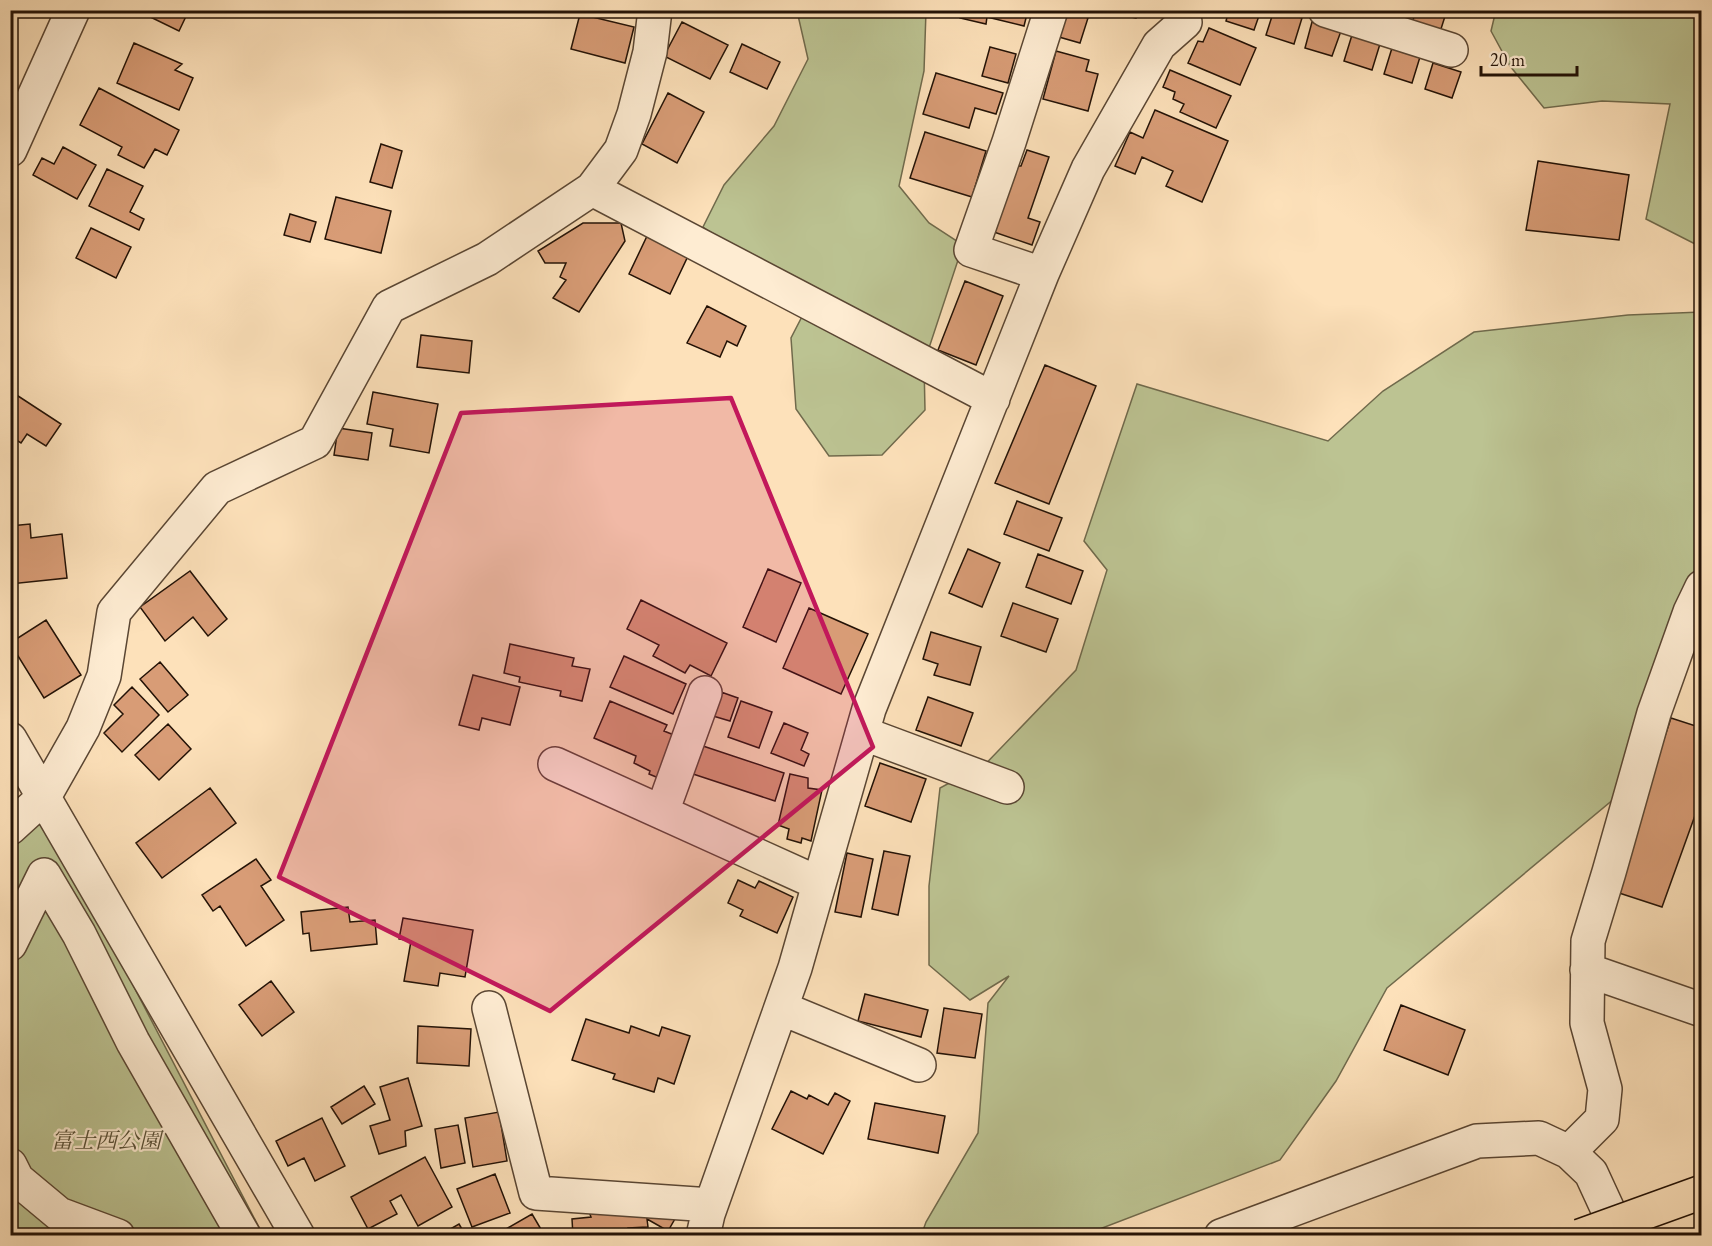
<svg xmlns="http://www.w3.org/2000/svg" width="1712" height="1246" viewBox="0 0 1712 1246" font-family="'EB Garamond','Noto Serif JP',serif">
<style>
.green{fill:#bcc392;stroke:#706a4c;stroke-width:1.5}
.building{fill:#d89c76;stroke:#231206;stroke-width:1.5}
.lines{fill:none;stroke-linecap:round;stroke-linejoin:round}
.minor-casing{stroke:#5a4633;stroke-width:36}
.minor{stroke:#feecd2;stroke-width:33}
.highway-bridge-casing{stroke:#231206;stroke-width:36;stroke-linecap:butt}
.highway-bridge{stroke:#fde1ba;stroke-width:33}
.marked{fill:#c2185b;fill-opacity:0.2;stroke:#c2185b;stroke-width:4.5;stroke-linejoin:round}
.labels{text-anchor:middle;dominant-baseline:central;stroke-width:4.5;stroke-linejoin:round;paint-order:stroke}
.park-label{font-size:22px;font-style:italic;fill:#595037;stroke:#feecd2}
</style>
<rect width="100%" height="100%" fill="#fde1ba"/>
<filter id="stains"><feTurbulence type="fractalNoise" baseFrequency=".00333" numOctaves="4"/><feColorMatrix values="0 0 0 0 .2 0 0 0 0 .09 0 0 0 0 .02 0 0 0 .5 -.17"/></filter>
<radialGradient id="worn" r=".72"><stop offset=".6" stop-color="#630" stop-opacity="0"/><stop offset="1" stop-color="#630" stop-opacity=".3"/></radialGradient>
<!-- green -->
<path class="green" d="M1496 10 1701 11V247L1646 219 1670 104 1602 101 1544 108 1510 66 1491 31Z
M797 11H926L924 71 899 186 929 223 963 245 924 363 925 410 882 455 829 456 796 409 791 338 809 303 703 227 724 185 774 126 808 59Z
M1701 312V573L1615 798 1387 988 1336 1081 1280 1160 1084 1235 921 1236 926 1222 978 1133 988 1003 1009 976 970 1000 929 965V886L940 788 964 775 972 778 1076 670 1107 570 1084 541 1137 384 1328 441 1383 391 1474 332 1628 315Z
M43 812 263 1235H11L10 836Z"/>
<!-- building -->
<path class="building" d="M10 10H20L10 33Z
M136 10H189L179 31Z
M962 10H1028L1024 26 987 17 986 24 960 18Z
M1066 10 1088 18 1080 43 1052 35Z
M1101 10H1138L1136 18Z
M1229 10H1261L1254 30 1226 21Z
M1274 10 1302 18 1294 44 1266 35Z
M1416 10H1447L1440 32 1412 23Z
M580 14 634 27 625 63 571 49Z
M682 22 728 45 710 79 664 56Z
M1312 22 1341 31 1332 56 1305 48Z
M1209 28 1256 48 1240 85 1188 63 1198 41 1203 42Z
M1352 35 1380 44 1372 70 1344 61Z
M134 43 182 64 175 70 193 78 179 110 117 83Z
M742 44 780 62 767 89 730 72Z
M990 47 1016 54 1008 83 982 76Z
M1392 48 1420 57 1412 83 1384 74Z
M1056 51 1089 60 1086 71 1098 74 1088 111 1043 99Z
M1433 63 1461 72 1452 98 1425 89Z
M1170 70 1231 96 1216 128 1180 112 1184 104 1173 99 1175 92 1163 87Z
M936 73 1003 93 996 114 975 108 969 128 923 114Z
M99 88 179 130 167 155 155 149 144 168 118 155 122 147 80 125Z
M668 93 704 112 677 163 642 144Z
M1155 110 1228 141 1202 202 1166 186 1173 171 1142 157 1135 174 1115 166 1130 132 1143 138Z
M925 132 986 151 972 197 910 178Z
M381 144 402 151 392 188 370 182Z
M63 147 96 165 77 199 33 175 42 158 54 164Z
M1027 150 1049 157 1028 218 1040 222 1032 245 991 231 1013 166H1021Z
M1538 161 1629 175 1619 240 1526 230Z
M107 169 143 186 130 212 144 219 139 230 89 206Z
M336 197 391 211 381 253 325 239Z
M290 214 316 222 310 242 284 235Z
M583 223H621L625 241 579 312 553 298 566 280 560 277 566 263H545L538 251Z
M91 228 131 247 116 278 76 258Z
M648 234 689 254 670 294 629 274Z
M965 281 1003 296 976 365 938 350Z
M707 306 746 326 737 346 727 341 720 357 687 343Z
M421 335 472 341 469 373 417 367Z
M1045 365 1096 386 1049 504 995 483Z
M373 392 438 404 429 453 390 446 393 429 367 424Z
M15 394 61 424 46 446 27 434 21 443 10 436V401Z
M338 428 372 433 368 460 334 455Z
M1017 501 1062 518 1049 551 1004 534Z
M30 524 31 538 62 534 67 578 10 584V526Z
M968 549 1000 563 982 607 949 593Z
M1038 554 1083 571 1071 604 1026 587Z
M768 569 801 583 776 642 743 627Z
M190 571 227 619 208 636 193 617 165 641 140 607Z
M641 600 727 643 711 676 690 665 685 673 653 656 659 645 627 629Z
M1013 603 1058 619 1046 652 1001 636Z
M809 608 868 634 841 694 783 668Z
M46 620 81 675 44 698 10 643Z
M931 632 981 647 970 685 934 675 938 664 923 659Z
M510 644 574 658 572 666 590 669 582 701 560 696 561 691 519 682 520 677 504 673Z
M624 656 686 684 673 714 610 687Z
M160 662 188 695 168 712 140 679Z
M473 675 520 687 510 725 482 718 479 730 459 725Z
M132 687 159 715 122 752 104 733 123 714 114 705Z
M721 692 738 698 730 721 713 716Z
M928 697 973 713 961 746 916 730Z
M610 701 667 725 664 731 679 737 661 779 649 774 650 771 634 763 636 756 594 738Z
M741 701 772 712 759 748 728 737Z
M1671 718 1702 728V796L1662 907 1613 891Z
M784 723 808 733 801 750 809 754 804 766 771 753Z
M168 724 191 749 159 780 135 755Z
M703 746 784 773 775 801 693 774Z
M880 763 926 779 911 822 865 806Z
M790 774 808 778V788L822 790 811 841 802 838 801 843 787 839 789 829 778 825Z
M210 788 236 823 162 878 136 843Z
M884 851 910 856 898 915 872 909Z
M847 853 873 859 861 917 835 912Z
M256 859 271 880 261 886 284 920 246 946 220 906 213 911 202 895Z
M738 880 755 888 759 881 793 897 777 933 740 916 743 910 728 903Z
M348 907 350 922 375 920 377 944 311 951 309 933 303 934 301 912Z
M403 918 473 930 465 977 440 973 438 986 404 981 411 941 399 939Z
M271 981 294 1012 262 1036 239 1005Z
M865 994 928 1010 921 1037 858 1021Z
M1401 1005 1465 1030 1448 1075 1384 1050Z
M944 1008 982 1014 975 1058 937 1053Z
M586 1019 629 1033 631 1026 659 1036 662 1027 690 1036 674 1084 658 1078 654 1092 613 1079 615 1074 572 1060Z
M418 1026 471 1029 469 1066 417 1063Z
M408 1078 422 1126 405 1131 406 1146 379 1154 370 1126 390 1120 380 1087Z
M364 1086 375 1104 342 1124 331 1107Z
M791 1091 807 1099 809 1095 828 1105 835 1093 850 1101 823 1154 772 1129Z
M875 1103 945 1116 938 1153 868 1139Z
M499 1112 507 1161 473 1167 465 1118Z
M322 1118 345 1166 315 1181 304 1158 288 1166 276 1141Z
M458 1125 465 1163 441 1168 435 1129Z
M425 1157 452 1207 418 1226 401 1195 390 1201 397 1214 368 1229 351 1197Z
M495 1174 510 1213 472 1227 457 1189Z
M587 1206 676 1217 668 1231 647 1219 648 1227 628 1228 629 1236H573L572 1219 591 1217Z
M532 1214 545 1236H494Z
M459 1224 466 1236H438Z"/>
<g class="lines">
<defs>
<path id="minor" d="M1325 10 1451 50
M10 150 73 10
M592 189 993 399
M1042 274 971 250 1009 142 1051 10
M862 733 1007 787
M10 739 298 1236
M555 764 818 883
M662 812 705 693
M10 828 44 797 83 728 104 676 114 612 217 488 315 442 389 307 487 259 592 189 621 150 634 114 650 52 655 10
M10 944 44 875 79 934 133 1042 244 1236
M1587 970 1702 1010
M489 1008 536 1193 711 1205
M781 1008 919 1065
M1569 1152 1602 1119 1605 1089 1587 1023 1588 941 1609 872 1654 713 1690 612 1702 587
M10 1165 17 1179 59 1214 118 1236
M703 1236 708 1214 795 968 869 709 1042 274 1088 169 1159 45 1185 22 1180 10
M1221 1236 1477 1141 1539 1138 1569 1152 1591 1173 1620 1236"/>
</defs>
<!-- minor casing -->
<use href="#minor" class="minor-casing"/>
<!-- minor -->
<use href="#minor" class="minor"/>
<defs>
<path id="highway-bridge" d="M1580 1236 1702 1192"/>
</defs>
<!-- highway-bridge casing -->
<use href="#highway-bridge" class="highway-bridge-casing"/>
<!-- highway-bridge -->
<use href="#highway-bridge" class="highway-bridge"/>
</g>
<!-- marked area -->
<path class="marked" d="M731 398 873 747 550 1011 279 877 461 413Z"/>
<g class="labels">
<!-- park labels -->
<g class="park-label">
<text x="106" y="1140">富士西公園</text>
</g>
</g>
<!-- margin -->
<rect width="1712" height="1246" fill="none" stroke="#fde1ba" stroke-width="36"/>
<rect x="12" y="12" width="1688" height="1222" fill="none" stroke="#231206" stroke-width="3"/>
<rect x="18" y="18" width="1676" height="1210" fill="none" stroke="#231206" stroke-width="1.5"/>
<!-- scale -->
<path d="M1481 66v9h96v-9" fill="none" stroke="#231206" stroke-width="3"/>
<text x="1490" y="66" font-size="18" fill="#231206" stroke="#feecd2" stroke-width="4.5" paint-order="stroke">20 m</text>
<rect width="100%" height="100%" filter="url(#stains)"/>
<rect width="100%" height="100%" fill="url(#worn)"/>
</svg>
